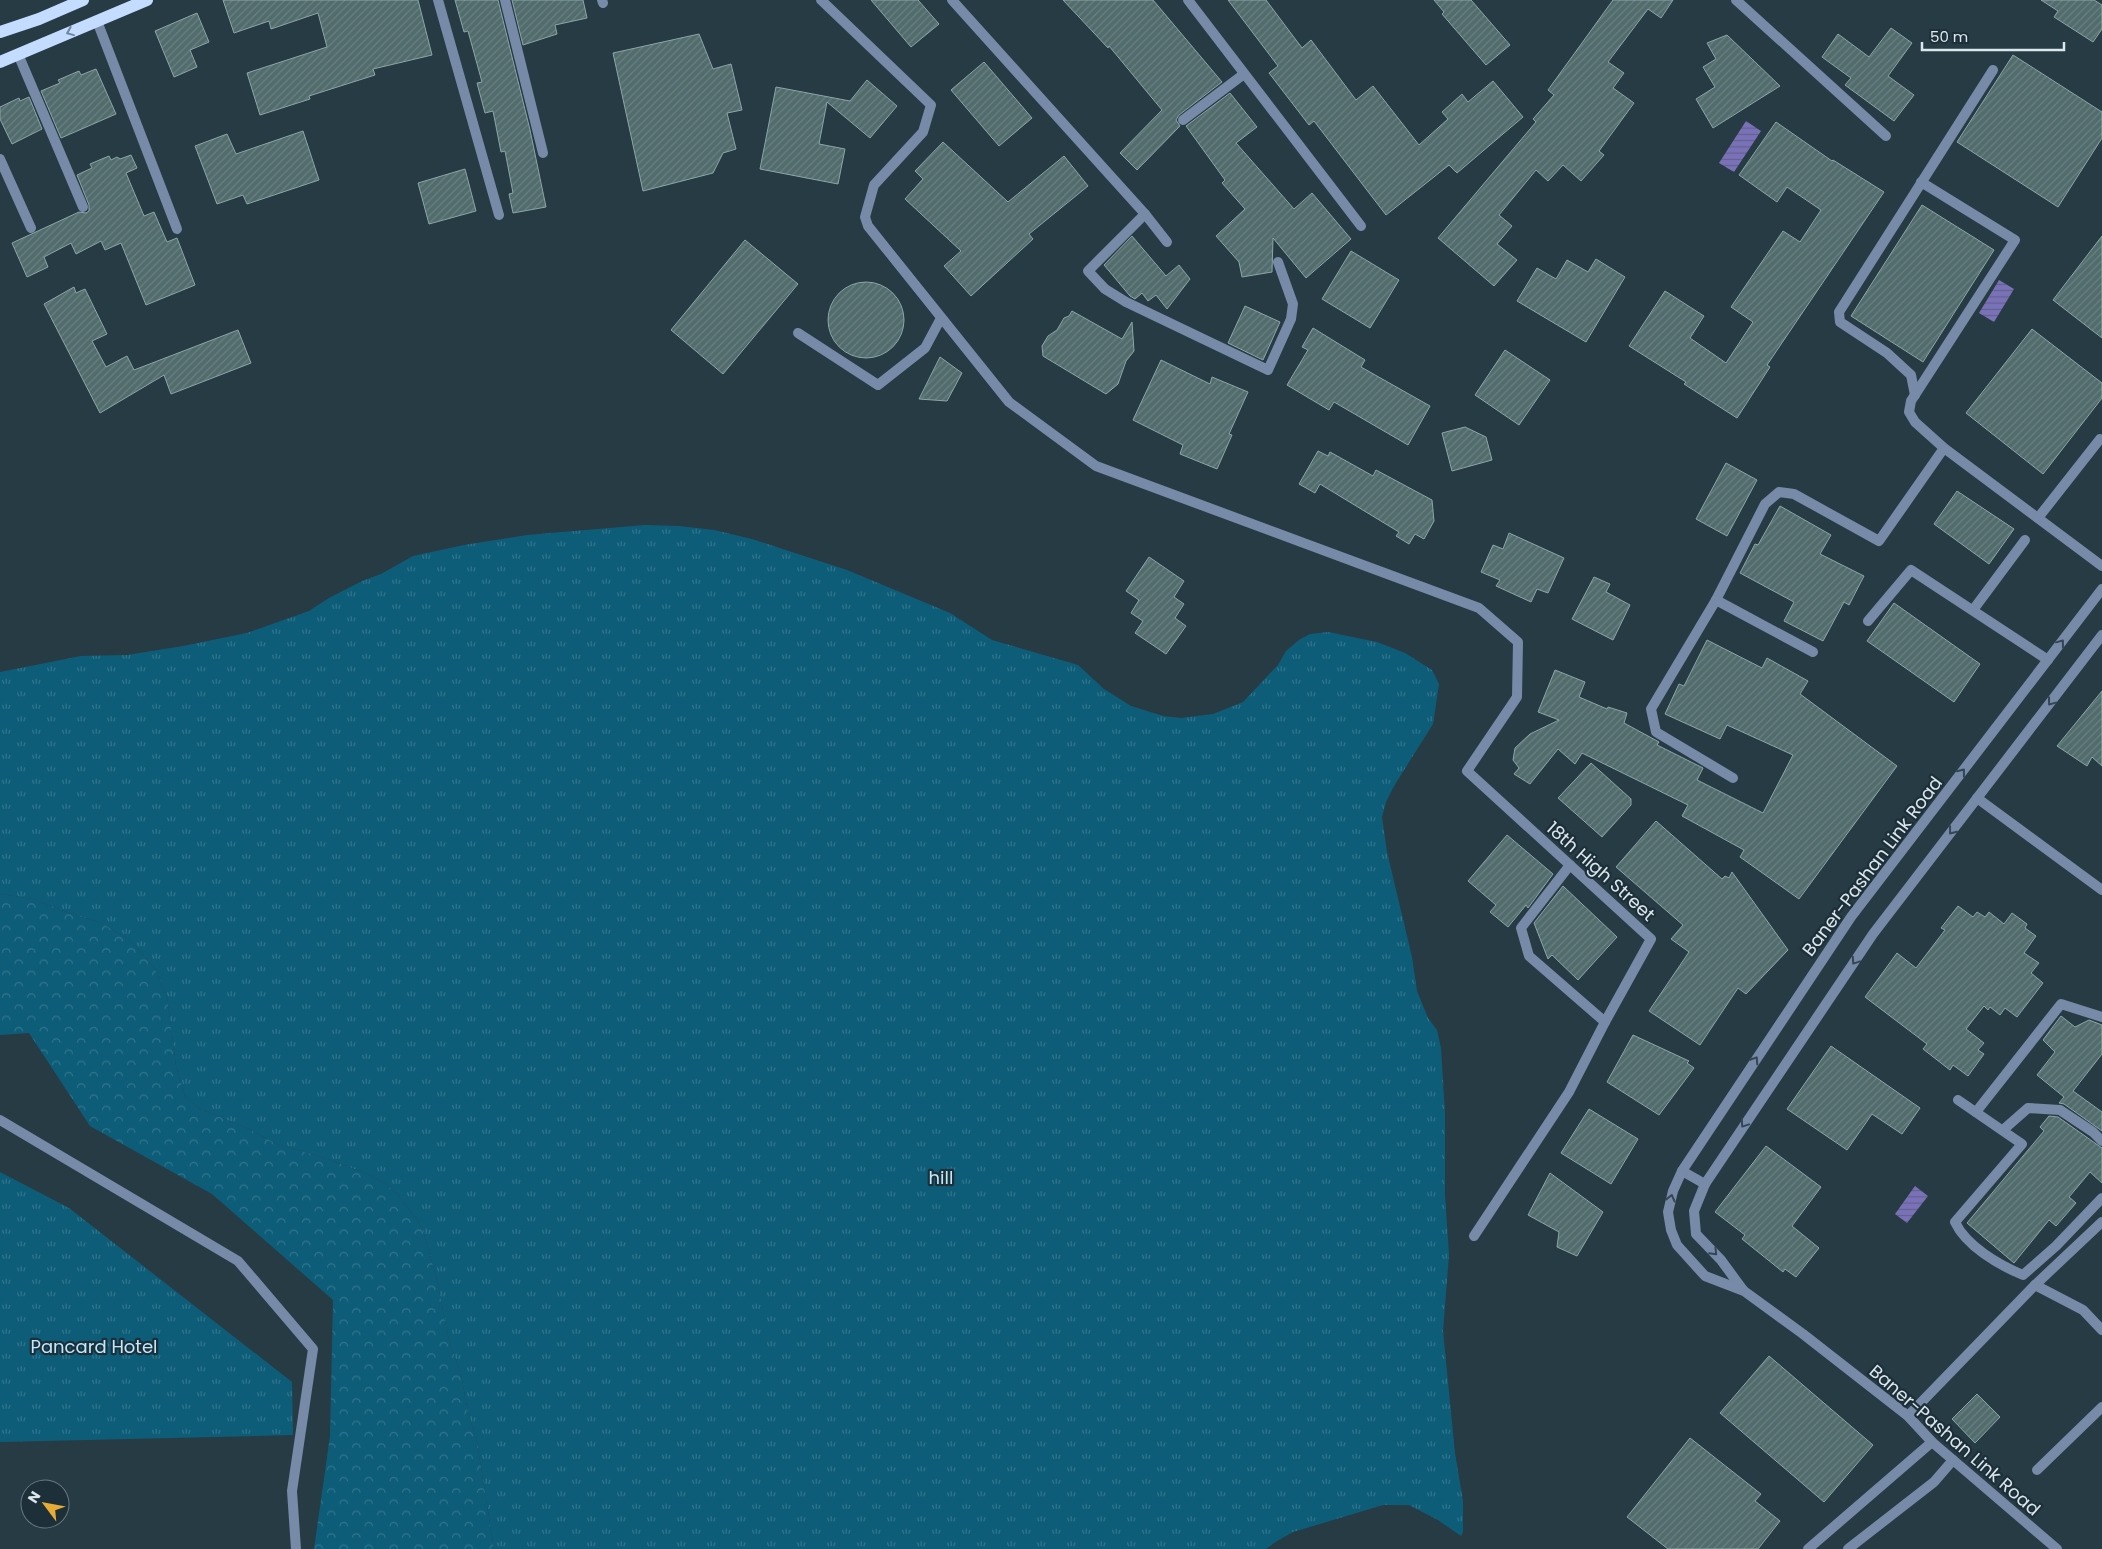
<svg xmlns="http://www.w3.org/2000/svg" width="2102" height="1549" viewBox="0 0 2102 1549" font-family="Poppins,sans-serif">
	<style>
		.grass { fill: url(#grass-tufts) }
		.forest { fill: url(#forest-crowns) }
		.water { fill: url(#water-rules) }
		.building { fill: url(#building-hatch); stroke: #8ca6a7 }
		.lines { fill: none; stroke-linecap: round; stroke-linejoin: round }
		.minor { stroke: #778aa7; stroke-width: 10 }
		.tertiary { stroke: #778aa7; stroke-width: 10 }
		.primary { stroke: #c4dcff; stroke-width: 12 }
		.oneway { stroke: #70869c }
		.oneway2 { stroke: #344654 }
		.labels { text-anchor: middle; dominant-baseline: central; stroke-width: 4.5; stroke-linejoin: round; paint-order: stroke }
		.street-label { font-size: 18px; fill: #dbe7ed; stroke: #1d3039 }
		.park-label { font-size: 18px; fill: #bce9fe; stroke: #1d3039 }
	</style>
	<defs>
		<pattern id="grass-tufts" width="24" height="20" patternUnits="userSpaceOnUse" patternTransform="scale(1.25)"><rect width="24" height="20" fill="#0d5d79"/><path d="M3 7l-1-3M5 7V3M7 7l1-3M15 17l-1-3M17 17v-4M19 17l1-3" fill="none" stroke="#30748c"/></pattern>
		<pattern id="forest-crowns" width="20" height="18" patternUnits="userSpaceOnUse" patternTransform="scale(1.25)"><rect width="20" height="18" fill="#0d5d79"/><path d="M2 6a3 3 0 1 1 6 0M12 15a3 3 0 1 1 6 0" fill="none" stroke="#30748c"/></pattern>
		<pattern id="water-rules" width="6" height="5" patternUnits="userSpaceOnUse" patternTransform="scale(1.25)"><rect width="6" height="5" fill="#7a72b9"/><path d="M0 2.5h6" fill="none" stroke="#64608b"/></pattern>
		<pattern id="building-hatch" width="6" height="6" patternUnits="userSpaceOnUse" patternTransform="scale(1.25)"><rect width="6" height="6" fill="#526b6c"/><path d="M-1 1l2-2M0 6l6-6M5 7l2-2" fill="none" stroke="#6a8081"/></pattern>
	</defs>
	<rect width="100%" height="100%" fill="#273b44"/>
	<g class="grass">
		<polygon points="645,525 679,526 714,530 752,539 847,570 950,613 992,640 1078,665 1104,689 1131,706 1163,716 1181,718 1213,714 1243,702 1278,665 1286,651 1299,640 1310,634 1328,632 1377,642 1405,653 1432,670 1439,684 1433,724 1394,786 1386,802 1382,817 1387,852 1412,957 1417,991 1428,1018 1437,1030 1441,1048 1445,1114 1445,1195 1449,1255 1443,1331 1455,1453 1463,1501 1463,1532 1461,1536 1438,1520 1409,1505 1383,1505 1293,1532 1277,1541 1266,1549 494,1549 477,1442 468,1412 461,1375 449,1340 436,1276 424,1234 418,1221 398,1195 386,1184 368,1174 316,1155 277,1144 249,1129 198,1108 185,1096 176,1066 167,996 154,967 130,940 100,922 80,917 33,899 0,894 0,672 81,656 127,655 183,646 247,633 309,611 329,598 362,581 381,574 413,556 464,545 527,535"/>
		<polygon points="0,1172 69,1208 292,1382 293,1435 0,1442"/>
	</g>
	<polygon class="forest" points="0,894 33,899 80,917 100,922 130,940 154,967 167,996 176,1066 185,1096 198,1108 249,1129 277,1144 316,1155 368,1174 386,1184 398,1195 418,1221 424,1234 436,1276 449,1340 461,1375 468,1412 477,1442 494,1549 314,1549 330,1436 333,1300 212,1194 90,1126 29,1033 0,1035"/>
	<g class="water">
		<polygon points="1746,121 1761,131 1734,172 1719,163"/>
		<polygon points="1999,280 2014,289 1994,322 1979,313"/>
		<polygon points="1915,1186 1928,1196 1907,1223 1895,1214"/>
	</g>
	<g class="building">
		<polygon points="223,0 418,0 432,55 373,69 375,75 309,96 310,99 260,115 247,73 327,47 318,13 271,29 269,21 234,33"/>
		<polygon points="455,0 498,0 530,130 546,207 513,213 509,194 513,193 505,151 501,152 493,111 485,113 477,83 482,82 468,31 464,32"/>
		<polygon points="512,0 583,0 587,18 555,25 557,34 523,45"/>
		<polygon points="871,0 918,0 939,24 911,47"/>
		<polygon points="1063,0 1153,0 1222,82 1179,115 1176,120 1180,126 1137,170 1120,153 1162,110 1109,46 1108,48"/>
		<polygon points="1228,0 1266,0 1302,48 1311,40 1356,100 1373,86 1419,145 1448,119 1442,112 1462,94 1468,102 1493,81 1523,117 1457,173 1449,165 1386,215 1314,121 1309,125 1269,73 1278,66"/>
		<polygon points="1434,0 1471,0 1510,45 1486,65 1442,14 1444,12"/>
		<polygon points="1613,0 1673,0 1661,18 1648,9 1608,62 1624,73 1613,88 1634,103 1599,151 1604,155 1581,181 1563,165 1548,181 1536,170 1499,215 1512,226 1497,244 1517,260 1494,286 1438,238 1536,122 1533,119 1554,95 1548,90"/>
		<polygon points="2041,0 2094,0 2102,5 2102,29 2093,42 2054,17 2058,11"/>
		<polygon points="197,13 209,42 190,50 197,67 174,77 155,31"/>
		<polygon points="1891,28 1912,43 1888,76 1914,95 1894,121 1845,85 1851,78 1822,57 1838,34 1869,57"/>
		<polygon points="699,34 713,69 731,64 742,110 727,113 736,149 723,153 713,173 643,191 613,53"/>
		<polygon points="1727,35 1780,86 1713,128 1696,99 1715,87 1703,67 1716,59 1707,43"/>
		<polygon points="2013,55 2102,112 2102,138 2058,207 1957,142"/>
		<polygon points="984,62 1032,118 999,146 951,90"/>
		<polygon points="96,69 116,114 61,138 41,91 60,83 58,80 79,71 81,75"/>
		<polygon points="867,80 897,106 870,138 827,102 819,144 845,149 838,184 760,169 776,87 850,101"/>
		<polygon points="1230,93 1257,127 1236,143 1294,209 1312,193 1351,239 1306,278 1273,238 1272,272 1242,277 1239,262 1216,236 1245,209 1222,183 1225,180 1186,126"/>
		<polygon points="29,97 42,129 12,144 0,119 0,107 19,98 20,101"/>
		<polygon points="1776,122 1832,161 1833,160 1884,192 1767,365 1770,367 1737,418 1684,384 1686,382 1629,346 1665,291 1704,316 1690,338 1726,363 1753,322 1731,307 1783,231 1800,242 1821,210 1787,187 1777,202 1739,175"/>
		<polygon points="303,131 319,180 247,204 243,195 217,204 195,146 227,134 236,154"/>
		<polygon points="943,142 1008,202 1064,156 1088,186 1029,234 1033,239 971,296 944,266 961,251 905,199 923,179 915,171"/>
		<polygon points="131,155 137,168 126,173 144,216 154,212 167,242 177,238 195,285 146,305 121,243 105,250 101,241 76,254 71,243 44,257 48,267 27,277 12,243 79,212 86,213 89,211 89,205 77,175 92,168 90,164 109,156 111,160 117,157 120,159"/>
		<polygon points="465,169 476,211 429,224 418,183"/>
		<polygon points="1922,205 1994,250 1923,362 1851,316"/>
		<polygon points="1132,236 1166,276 1179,265 1190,279 1167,309 1156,295 1148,301 1142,293 1135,299 1130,296 1104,265"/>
		<polygon points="2102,236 2102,338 2053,300"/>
		<polygon points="745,240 798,284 723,374 671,330"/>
		<polygon points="1351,251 1399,280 1370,328 1322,299"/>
		<polygon points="1596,259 1625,277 1586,342 1517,301 1537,268 1556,279 1567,260 1588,272"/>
		<circle cx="866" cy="320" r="38"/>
		<polygon points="74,287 76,293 85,289 107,334 92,341 106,367 127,356 134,370 238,330 251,363 171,394 164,375 100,413 44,304"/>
		<polygon points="1245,306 1280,322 1263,360 1228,343"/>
		<polygon points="1072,311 1122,339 1132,322 1134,351 1126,361 1118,384 1106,394 1043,356 1042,346 1048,336 1057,330 1064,318 1069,316"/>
		<polygon points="1313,328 1365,360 1361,367 1430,406 1408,445 1334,402 1329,410 1287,385 1308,350 1302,347"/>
		<polygon points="2032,329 2102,383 2102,398 2043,474 1966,413"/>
		<polygon points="1505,350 1550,380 1519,425 1475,395"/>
		<polygon points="940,357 962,373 947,401 919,399"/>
		<polygon points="1161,360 1210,384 1212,377 1248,392 1229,434 1232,435 1217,469 1180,454 1183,445 1133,420"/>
		<polygon points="1465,427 1486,437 1492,460 1452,471 1442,433"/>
		<polygon points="1318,451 1328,456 1330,452 1373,476 1376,470 1432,500 1434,521 1424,539 1415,534 1409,544 1396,536 1399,532 1320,484 1315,493 1299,484"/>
		<polygon points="1726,463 1757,480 1727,536 1696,519"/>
		<polygon points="1957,491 2014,529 1989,564 1934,524"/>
		<polygon points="1780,506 1831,535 1820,554 1864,576 1849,605 1844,602 1823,641 1784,621 1794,602 1740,573 1755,544 1758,545"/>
		<polygon points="1509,533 1564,558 1548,593 1537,589 1531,602 1496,586 1500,580 1481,572 1493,545 1503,549"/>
		<polygon points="1149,557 1184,581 1174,597 1184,604 1175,618 1186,626 1166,654 1135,633 1143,621 1131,613 1139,600 1126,591"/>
		<polygon points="1594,577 1610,584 1606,592 1630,605 1613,640 1572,619"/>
		<polygon points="1894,603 1980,664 1954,702 1867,641"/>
		<polygon points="1707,640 1762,668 1767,658 1808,681 1800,694 1897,766 1799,899 1740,857 1744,850 1682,816 1688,805 1582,753 1575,764 1558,749 1530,784 1514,774 1519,768 1513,760 1515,748 1530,734 1559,720 1538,712 1555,670 1585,682 1579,697 1607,709 1608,707 1627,713 1624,723 1659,742 1657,745 1703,768 1697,780 1763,813 1793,755 1727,725 1720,739 1665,714 1679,684 1684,686"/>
		<polygon points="2102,691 2102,766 2092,757 2087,766 2057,746"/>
		<polygon points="1591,763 1631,799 1631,805 1602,837 1558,798"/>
		<polygon points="1656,821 1722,879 1725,876 1729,878 1732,872 1788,950 1746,994 1738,988 1700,1045 1649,1011 1689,952 1671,939 1683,925 1616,867"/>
		<polygon points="1507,835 1553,874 1528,908 1526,905 1508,927 1490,912 1496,905 1468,881"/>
		<polygon points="1563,886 1617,937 1578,980 1552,955 1548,959 1534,923"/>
		<polygon points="1958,906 1973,917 1977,912 1985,917 1989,912 2004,924 2012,913 2027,924 2025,928 2036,936 2024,953 2039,963 2031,973 2043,983 2017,1017 2005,1008 2000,1015 1990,1007 1988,1010 1984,1006 1966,1029 1984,1043 1978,1050 1984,1054 1968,1076 1953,1065 1950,1070 1923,1049 1927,1044 1865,997 1897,953 1916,968 1945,930 1941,928"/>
		<polygon points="2061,1016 2075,1027 2089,1020 2102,1025 2102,1054 2073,1091 2102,1112 2102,1131 2064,1104 2059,1103 2064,1097 2037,1075 2055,1052 2043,1040"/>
		<polygon points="1633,1035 1689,1061 1687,1063 1694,1068 1659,1115 1607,1082"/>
		<polygon points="1831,1046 1920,1108 1902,1134 1872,1114 1847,1150 1787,1109"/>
		<polygon points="1589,1109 1638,1139 1611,1184 1561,1153"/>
		<polygon points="2049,1116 2058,1117 2102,1148 2102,1183 2090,1172 2069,1197 2076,1203 2056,1226 2049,1220 2014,1263 1967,1223 2044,1131 2040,1127"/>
		<polygon points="1766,1146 1821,1187 1792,1226 1819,1248 1796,1277 1785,1269 1783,1272 1742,1239 1745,1235 1715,1212"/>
		<polygon points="1550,1173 1603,1212 1577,1256 1557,1247 1559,1232 1528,1215"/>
		<polygon points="1769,1356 1873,1445 1824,1502 1720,1413"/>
		<polygon points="1977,1394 2000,1417 1975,1443 1952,1419"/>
		<polygon points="1690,1438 1761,1494 1755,1501 1780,1521 1758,1549 1668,1549 1627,1517"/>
	</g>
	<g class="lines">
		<g class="minor">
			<polyline points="438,0 499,215"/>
			<polyline points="505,0 543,153"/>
			<polyline points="602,0 603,3"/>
			<polyline points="821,0 931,105 923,132 874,185 865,217 868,226 1009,402 1096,466 1479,608 1518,642 1517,697 1467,771 1651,939 1605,1022 1569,1092 1474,1236"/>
			<polyline points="952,0 1145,214 1167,242"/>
			<polyline points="1188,0 1361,226"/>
			<polyline points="1736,0 1886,136"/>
			<polyline points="97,21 177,229"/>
			<polyline points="18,54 83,207"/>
			<polyline points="1183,120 1244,74"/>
			<polyline points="0,159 31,228"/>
			<polyline points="1921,182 2015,240 1911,401 1909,412 1915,422 1944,448 2102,566"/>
			<polyline points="1145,214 1088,271 1105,289 1126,302 1268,370 1291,319 1293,304 1278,262"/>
			<polyline points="798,333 878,385 925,348 941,318"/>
			<polyline points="1915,395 1911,375 1887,353 1840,322 1839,312 1993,70"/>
			<polyline points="2038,518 2100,439"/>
			<polyline points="1716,600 1765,504 1779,492 1794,494 1879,541 1944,448"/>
			<polyline points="1973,610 2025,540"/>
			<polyline points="1868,621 1911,570 2048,660"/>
			<polyline points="1733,778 1656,732 1651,709 1716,600 1813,652"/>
			<polyline points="1977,798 2102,890"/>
			<polyline points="1570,865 1521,928 1529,956 1605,1022"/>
			<path d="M1958,1100L2022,1144L1955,1222C1966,1246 1999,1265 2023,1275L2056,1246L2102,1198"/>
			<polyline points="1976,1112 2061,1004 2102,1017"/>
			<polyline points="0,1120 238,1261 313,1349 292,1491 296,1549"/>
			<polyline points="2003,1130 2028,1108 2060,1110 2093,1132 2102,1141"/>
			<polyline points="2035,1285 2083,1310 2102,1330"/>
			<polyline points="1908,1416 2035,1285 2102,1222"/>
			<polyline points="2037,1470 2102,1407"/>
			<polyline points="1808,1549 1932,1442"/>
			<polyline points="1848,1549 1934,1482 1953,1460"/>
		</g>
		<g class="tertiary">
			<polyline points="1682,1171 1705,1184"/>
			<polyline points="1743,1290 1721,1260 1696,1234 1694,1211 1705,1184 1873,934 2102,635"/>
			<polyline points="2057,1549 1932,1442 1908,1416 1803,1334 1744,1291 1705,1276 1677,1245 1671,1230 1668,1212 1673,1191 1682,1171 1851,917 2102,589"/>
		</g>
		<g class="primary">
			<polyline points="0,32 39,19 83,0"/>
			<polyline points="0,62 147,0"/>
		</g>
	</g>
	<defs><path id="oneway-chevron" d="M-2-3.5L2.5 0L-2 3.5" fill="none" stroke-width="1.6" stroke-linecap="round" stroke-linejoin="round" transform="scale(1.25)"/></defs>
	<use class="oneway" href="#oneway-chevron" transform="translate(70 32) rotate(158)"/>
	<g class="oneway2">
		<use href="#oneway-chevron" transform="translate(2061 643) rotate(-53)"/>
		<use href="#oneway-chevron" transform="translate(2051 702) rotate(127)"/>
		<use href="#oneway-chevron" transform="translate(1962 772) rotate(-52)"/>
		<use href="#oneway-chevron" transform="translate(1952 831) rotate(128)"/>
		<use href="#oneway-chevron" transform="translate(1855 961) rotate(124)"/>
		<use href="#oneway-chevron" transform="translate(1755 1060) rotate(-57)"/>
		<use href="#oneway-chevron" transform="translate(1744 1124) rotate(124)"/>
		<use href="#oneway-chevron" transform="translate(1671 1198) rotate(-76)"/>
		<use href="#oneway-chevron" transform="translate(1714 1252) rotate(46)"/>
	</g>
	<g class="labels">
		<g class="street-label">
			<text transform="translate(1872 866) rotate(-53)">Baner-Pashan Link Road</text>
			<text transform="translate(1601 871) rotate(42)">18th High Street</text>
			<text transform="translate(1955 1440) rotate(41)">Baner-Pashan Link Road</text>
		</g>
		<g class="park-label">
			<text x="941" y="1177">hill</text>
			<text x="94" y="1346">Pancard Hotel</text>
		</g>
	</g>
	<g transform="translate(45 1504) rotate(302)"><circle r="24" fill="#1d3039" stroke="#697981"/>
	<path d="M0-4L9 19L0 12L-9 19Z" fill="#e7ac36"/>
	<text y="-8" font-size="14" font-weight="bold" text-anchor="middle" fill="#dbe7ed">N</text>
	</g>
	<path d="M1922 42v8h142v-8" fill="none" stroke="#dbe7ed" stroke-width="2.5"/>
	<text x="1930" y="42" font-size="15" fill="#dbe7ed" stroke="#1d3039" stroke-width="4" paint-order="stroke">50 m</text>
</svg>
